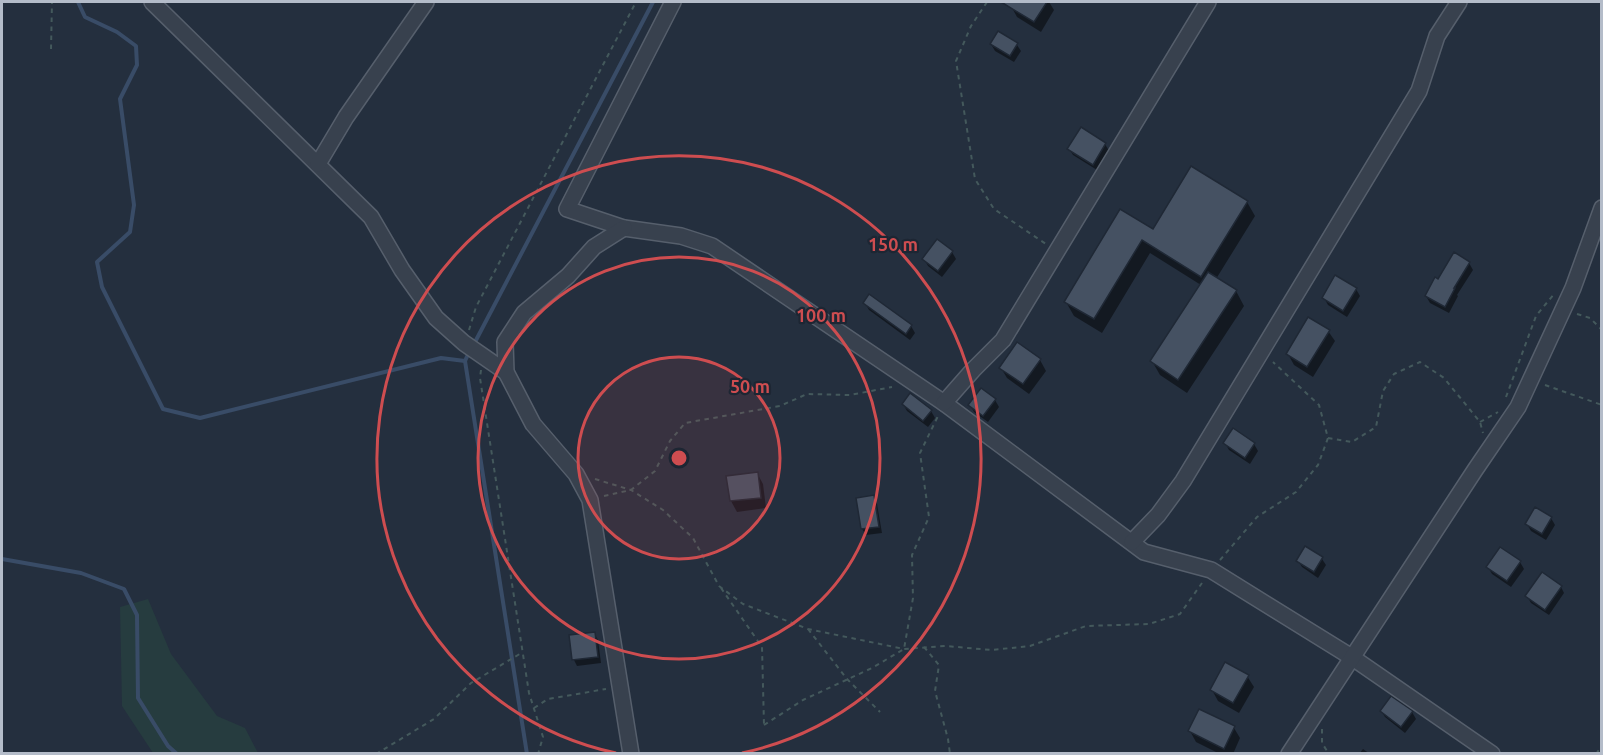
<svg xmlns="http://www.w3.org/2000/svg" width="1603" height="755" viewBox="0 0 1603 755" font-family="Ubuntu,sans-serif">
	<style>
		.green { fill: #263c3f }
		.shadow { fill: #0007 }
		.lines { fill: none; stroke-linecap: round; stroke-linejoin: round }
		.stream { stroke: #394c67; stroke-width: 4 }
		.building { fill: #455162; stroke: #1f2835; stroke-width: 1.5 }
		.street-casing { stroke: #565f6c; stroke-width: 18 }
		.path { stroke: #44595c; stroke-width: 2; stroke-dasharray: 4.5 4.5; stroke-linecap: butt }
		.street { stroke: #38414e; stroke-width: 15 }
		.ring { fill: none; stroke: #ce4d50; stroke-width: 3 }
		.centre { fill: #ce4d50; stroke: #1d2633; stroke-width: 3 }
		.ring-label { font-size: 18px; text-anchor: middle; font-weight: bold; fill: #ce4d50; stroke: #1d2633; stroke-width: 4.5; stroke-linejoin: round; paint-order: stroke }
	</style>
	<rect width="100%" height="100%" fill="#242f3e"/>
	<polygon class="green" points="148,599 171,654 217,716 245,728 258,753 153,753 122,706 120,607"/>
	<g class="shadow">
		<polygon points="1014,2 1049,2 1054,10 1041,32 1017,17 1011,6"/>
		<polygon points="991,44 1017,45 1021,51 1014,62 995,51"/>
		<polygon points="1105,144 1109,151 1097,170 1073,155 1069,149"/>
		<polygon points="1247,202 1255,216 1216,279 1236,291 1244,306 1187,393 1160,375 1152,361 1201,285 1150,253 1102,333 1074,316 1066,302 1153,231"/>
		<polygon points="952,252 956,259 942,277 928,266 924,259"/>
		<polygon points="1469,263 1473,270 1457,295 1458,296 1449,313 1430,303 1426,296 1438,281"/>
		<polygon points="1356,289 1360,296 1347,317 1328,305 1324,298"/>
		<polygon points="865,303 911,326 915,333 910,340 869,310"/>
		<polygon points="1328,331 1335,341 1313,377 1294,365 1288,354"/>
		<polygon points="1040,360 1046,371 1029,394 1007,378 1001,368"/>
		<polygon points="995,400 999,407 988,422 974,412 970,405"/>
		<polygon points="903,404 931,411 935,418 928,427 907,411"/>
		<polygon points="1233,430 1254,444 1258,451 1250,464 1229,450 1225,443"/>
		<polygon points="757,473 763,484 766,508 737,512 731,501 728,477"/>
		<polygon points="874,497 877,504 882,533 866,535 862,529"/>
		<polygon points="1551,518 1555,525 1546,540 1531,531 1527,524"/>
		<polygon points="1306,548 1322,559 1326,565 1318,578 1302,567 1298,561"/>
		<polygon points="1520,562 1524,569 1511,587 1492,574 1488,567"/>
		<polygon points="1561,587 1564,593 1549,615 1531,603 1527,596"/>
		<polygon points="594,633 598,640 601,663 577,666 574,660"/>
		<polygon points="1247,676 1254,687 1239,713 1218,701 1212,690"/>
		<polygon points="1381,711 1412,712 1416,719 1405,733 1385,717"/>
		<polygon points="1234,728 1240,738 1233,754 1220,754 1196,742 1190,731"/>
		<polygon points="1363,749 1370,754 1359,754"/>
	</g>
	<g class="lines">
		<g class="stream">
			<polyline points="78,2 85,17 117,32 136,46 137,65 120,99 134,205 130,232 97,262 102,287 163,409 200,418 441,358 465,361"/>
			<polyline points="474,344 653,2"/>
			<polyline points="470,350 465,361 527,754"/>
			<polyline points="2,559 81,573 124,589 137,615 138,698 168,746 177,754"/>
		</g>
	</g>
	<g class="building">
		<polygon points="1001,2 1047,2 1034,22"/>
		<polygon points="998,31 1018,43 1010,56 990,44"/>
		<polygon points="1081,127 1106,143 1093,165 1067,149"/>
		<polygon points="1191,166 1248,201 1201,277 1142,240 1094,319 1064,302 1120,209 1153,229"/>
		<polygon points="937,239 953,251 938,271 922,259"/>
		<polygon points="1454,252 1470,262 1454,288 1455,288 1445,307 1425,296 1435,277 1438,279"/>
		<polygon points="1208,272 1237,290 1178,380 1150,361"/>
		<polygon points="1335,275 1357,288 1343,311 1322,298"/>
		<polygon points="869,294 912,325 906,334 863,303"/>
		<polygon points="1308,317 1330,330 1307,367 1286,354"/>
		<polygon points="1017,342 1041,359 1023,384 999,368"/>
		<polygon points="981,388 996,399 983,416 968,405"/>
		<polygon points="910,393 932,410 923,421 902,404"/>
		<polygon points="1233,428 1255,443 1245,458 1223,443"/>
		<polygon points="758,472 761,498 730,501 726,476"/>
		<polygon points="874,495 879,527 861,529 856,498"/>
		<polygon points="1535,507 1552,517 1542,534 1525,524"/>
		<polygon points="1305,546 1323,557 1314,572 1296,561"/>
		<polygon points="1500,547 1521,561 1507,581 1486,567"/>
		<polygon points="1542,572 1562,586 1545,610 1525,596"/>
		<polygon points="595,632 598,657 572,660 569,635"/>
		<polygon points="1225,662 1249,675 1233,703 1210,690"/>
		<polygon points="1391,696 1413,711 1401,727 1380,711"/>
		<polygon points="1199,709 1235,726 1224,749 1188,731"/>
	</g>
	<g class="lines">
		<defs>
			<g id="street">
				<polyline points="152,2 371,217 402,270 436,318 464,343 506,372"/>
				<polyline points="673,2 567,209 624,228 681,236 712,246 944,403 1144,552 1211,570 1353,658 1492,754"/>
				<polyline points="318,164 346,117 426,2"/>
				<polyline points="624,228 594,247 568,276 524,313 505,342 506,372 533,424 576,474 590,500 631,754"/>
				<polyline points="944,403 973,370 1003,340 1208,2"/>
				<polyline points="1132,542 1158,515 1183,481 1419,91 1437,36 1459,2"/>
				<polyline points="1289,754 1475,470 1518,407 1573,288 1602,208"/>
			</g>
		</defs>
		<use href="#street" class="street-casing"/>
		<g class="path">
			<polyline points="987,2 971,26 956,61 975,179 994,209 1046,244"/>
			<polyline points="51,49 52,2"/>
			<polyline points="1577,314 1590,318 1602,330"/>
			<polyline points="469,330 476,307 636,2"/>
			<polyline points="481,370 480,378 529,693 543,737 538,754"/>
			<polyline points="1545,385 1602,405"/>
			<polyline points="1506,397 1536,316 1554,294"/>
			<polyline points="1480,422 1498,412"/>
			<polyline points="1328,438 1352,442 1376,427 1383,391 1394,374 1420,362 1444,378 1480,422 1483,433"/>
			<polyline points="595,479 631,490 663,510 693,538 719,586 743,604 808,629 904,649 945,646 992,650 1030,646 1086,626 1149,624 1180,614 1202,583"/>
			<polyline points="604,496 631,490 655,471 670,441 685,423 780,406 807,394 850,395 892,387"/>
			<polyline points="1220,560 1257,517 1296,492 1318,465 1328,438 1319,405 1273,362"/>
			<polyline points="721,588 762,647 764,725"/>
			<polyline points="808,629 847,679 880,712"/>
			<polyline points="924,647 939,665 935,691 948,739 950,754"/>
			<polyline points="534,708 548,699 606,689"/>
			<polyline points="764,725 803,700 872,668 904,649 913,598 912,555 929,517 920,453 938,416"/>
			<polyline points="1322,729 1322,743 1329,754"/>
			<polyline points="376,754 434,719 471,683 523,652"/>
			<polyline points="1596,754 1602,746"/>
		</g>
		<use href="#street" class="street"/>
	</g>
	<circle cx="679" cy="458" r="101" fill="#ce4d50" fill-opacity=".12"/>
	<g class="ring">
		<circle cx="679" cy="458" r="101"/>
		<circle cx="679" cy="458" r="201"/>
		<path d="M616 753A302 302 0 1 1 742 753"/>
	</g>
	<circle cx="679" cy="458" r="9" class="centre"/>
	<g class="ring-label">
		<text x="893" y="251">150 m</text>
		<text x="821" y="322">100 m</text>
		<text x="750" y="393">50 m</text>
	</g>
	<rect width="1603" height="755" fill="none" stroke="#b4bcc9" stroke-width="6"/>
</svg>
